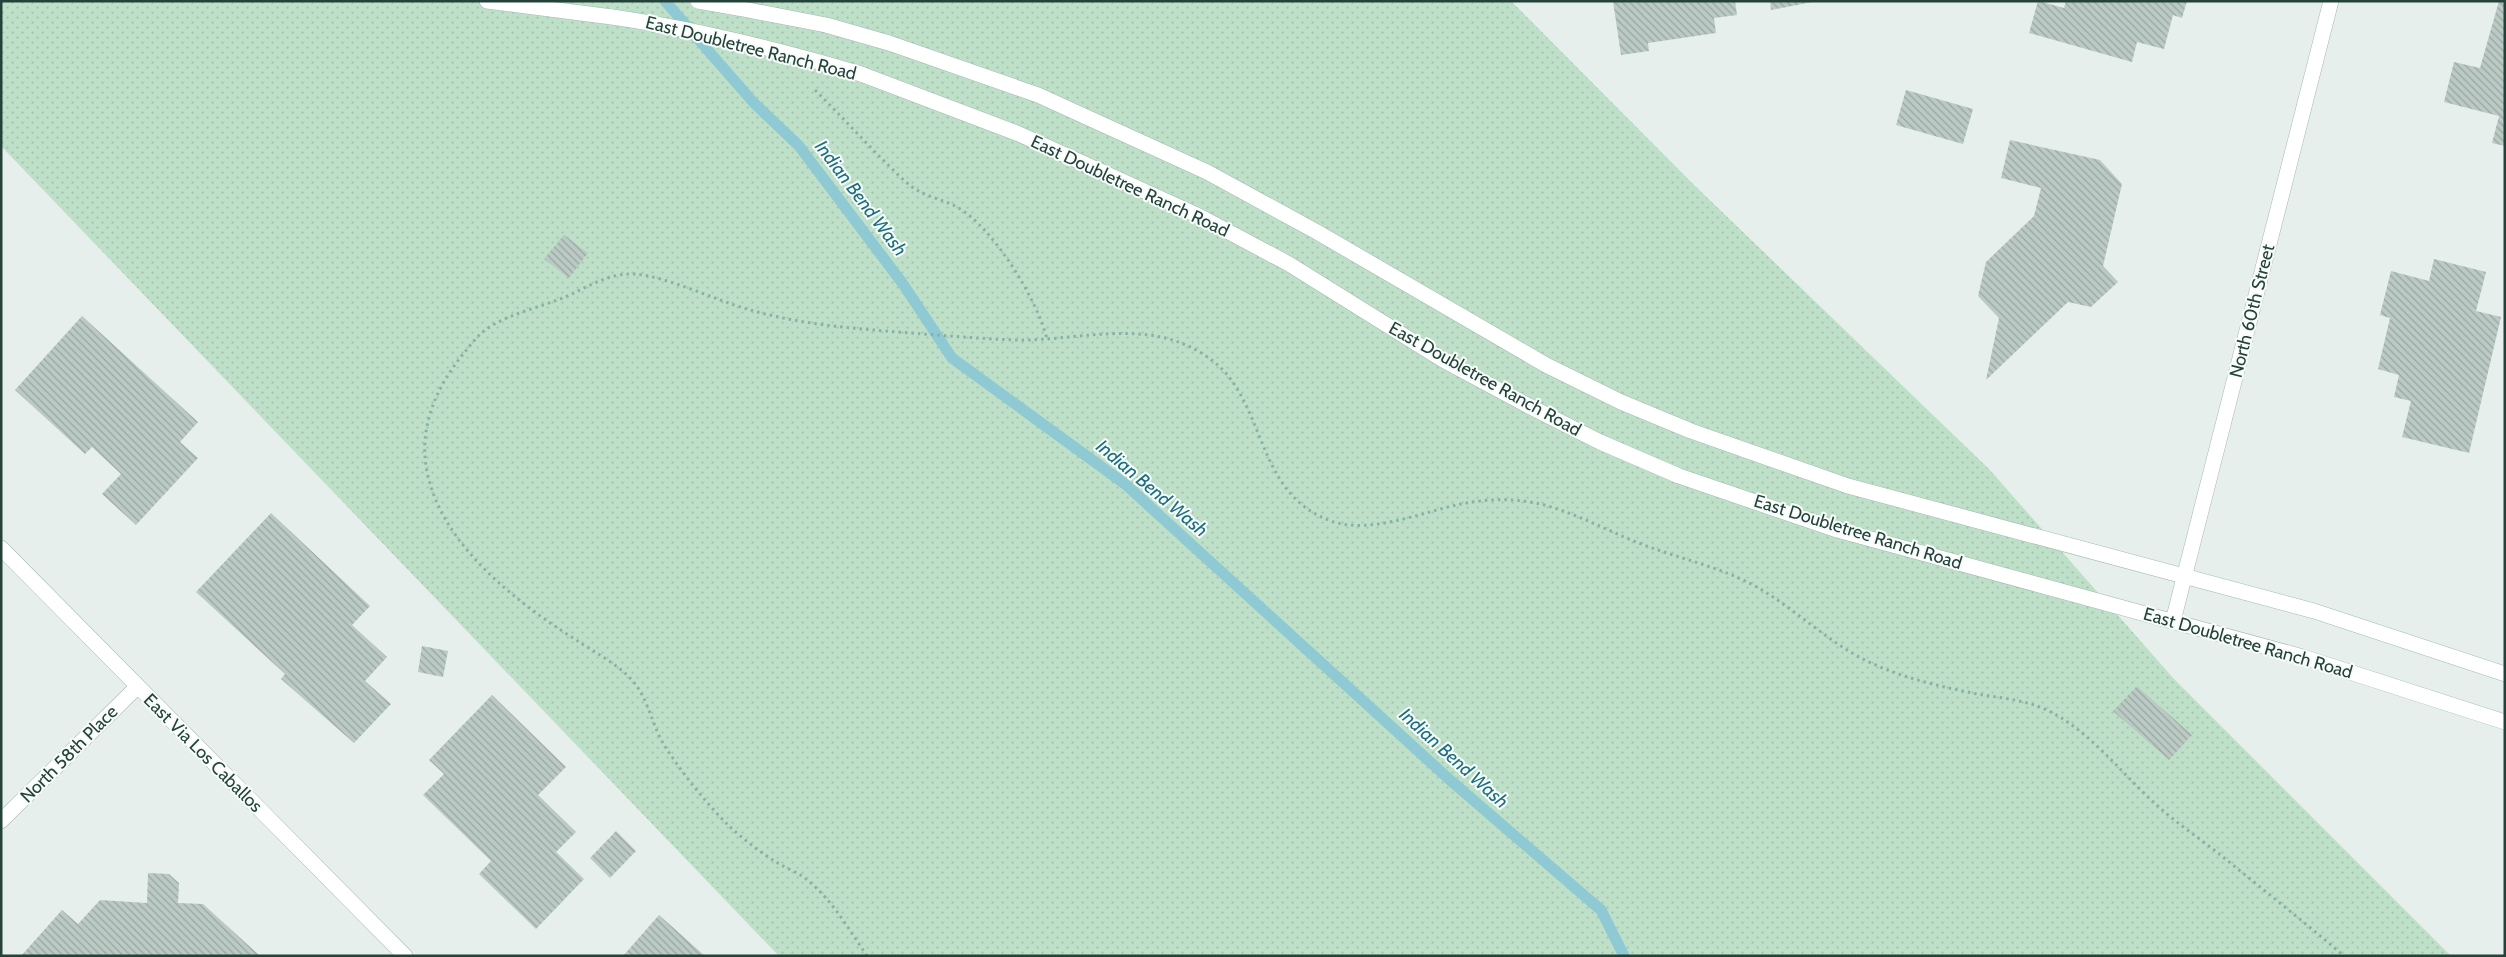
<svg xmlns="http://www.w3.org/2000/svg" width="2506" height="957" viewBox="0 0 2506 957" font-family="Cabin,sans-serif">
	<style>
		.grass { fill: url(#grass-dots) }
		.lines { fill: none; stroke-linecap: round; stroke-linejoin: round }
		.stream { stroke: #8ec9d4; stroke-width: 11 }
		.building { fill: url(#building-back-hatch) }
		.street-casing { stroke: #a8b8b2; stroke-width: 16 }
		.secondary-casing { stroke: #a4bbb3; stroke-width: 16 }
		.path { stroke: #86b3a5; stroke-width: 3; stroke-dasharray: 2.5 4; stroke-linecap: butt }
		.street { stroke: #fff; stroke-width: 15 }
		.secondary { stroke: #fff; stroke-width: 15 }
		.secondary-bridge-casing { stroke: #a4bbb3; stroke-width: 16; stroke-linecap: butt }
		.secondary-bridge { stroke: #fff; stroke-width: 15 }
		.labels { text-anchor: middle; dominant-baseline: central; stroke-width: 4; stroke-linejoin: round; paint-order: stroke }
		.street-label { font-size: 18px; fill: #24423a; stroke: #f7fbf9 }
		.water-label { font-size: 19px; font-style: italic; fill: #1c6f80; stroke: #f7fbf9 }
	</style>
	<defs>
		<pattern id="grass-dots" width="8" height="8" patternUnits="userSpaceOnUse" patternTransform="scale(1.25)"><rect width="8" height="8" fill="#bfe0c8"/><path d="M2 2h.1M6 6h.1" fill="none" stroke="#a4c1ad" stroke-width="1.8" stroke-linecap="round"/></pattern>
		<pattern id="building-back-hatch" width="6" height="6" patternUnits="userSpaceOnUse" patternTransform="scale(1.25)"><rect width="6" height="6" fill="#bbcac4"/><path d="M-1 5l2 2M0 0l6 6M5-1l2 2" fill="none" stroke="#98a6a0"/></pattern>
	</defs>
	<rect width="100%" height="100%" fill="#e6efeb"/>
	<polygon class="grass" points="1,1 1511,1 1691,182 1989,469 2174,679 2451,956 779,956 1,146"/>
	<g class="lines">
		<polyline class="stream" points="665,1 753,102 799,146 903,284 952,358 1125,484 1450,780 1601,910 1624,956"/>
	</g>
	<g class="building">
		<polygon points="1613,1 1735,1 1737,15 1714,18 1716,33 1648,43 1649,51 1621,55"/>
		<polygon points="1770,1 1812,1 1812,2 1771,10"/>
		<polygon points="2038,1 2064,8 2066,1 2187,1 2182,18 2173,15 2164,49 2137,42 2132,62 2029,33"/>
		<polygon points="2499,1 2505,1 2505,146 2492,143 2499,116 2444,102 2454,62 2480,68"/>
		<polygon points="1906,90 1973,109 1963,144 1896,125"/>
		<polygon points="2010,140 2100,160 2122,184 2103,266 2118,282 2091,307 2068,302 1986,380 1999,318 1978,296 1986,262 2034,216 2041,188 2001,178"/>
		<polygon points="564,235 588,253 569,278 544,259"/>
		<polygon points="2434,259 2486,272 2476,311 2501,317 2469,453 2402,437 2411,401 2394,397 2399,375 2378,369 2390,318 2380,315 2391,271 2429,281"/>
		<polygon points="82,316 198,422 180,442 198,458 136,525 102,494 121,474 92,447 85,454 15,390"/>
		<polygon points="271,513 370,606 352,625 387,657 365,681 391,704 354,743 281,679 285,674 196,592"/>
		<polygon points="422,646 448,651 443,677 418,672"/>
		<polygon points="2137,686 2192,735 2169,760 2113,711"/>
		<polygon points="492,695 566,767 538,795 576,832 556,852 584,879 536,929 479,874 491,861 423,795 444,774 429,760"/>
		<polygon points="616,831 636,851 610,878 590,858"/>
		<polygon points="148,873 169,874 179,883 178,903 203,904 260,956 21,956 62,910 78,924 100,900 147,903"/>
		<polygon points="659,915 705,956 623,956"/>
	</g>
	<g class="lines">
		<defs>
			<g id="street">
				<polyline points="1,548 405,956"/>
				<polyline points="2173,621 2331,1"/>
				<polyline points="1,821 137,687"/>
			</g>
			<g id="secondary">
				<polyline points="487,1 612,17"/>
				<polyline points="738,8 826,25 889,43 1038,95 1207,172 1317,232 1546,365 1621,402 1691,431 1848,486 2314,611 2505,674"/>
				<polyline points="861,74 1019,134 1199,216 1289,264 1443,360 1525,404 1600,442 1679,476 1834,529 2303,657 2505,722"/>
			</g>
		</defs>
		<use href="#street" class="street-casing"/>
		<use href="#secondary" class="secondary-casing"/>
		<g class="path">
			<path d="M815,90C836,111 856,132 876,153C888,164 899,177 912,187C926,197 942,199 957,207C993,227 1037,299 1047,339"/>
			<path d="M867,956C848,928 830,896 802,876C794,871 784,867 776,862C760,852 743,839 729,826C706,803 682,773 664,745C652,725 648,698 632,680C618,665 601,656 584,645C523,607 445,550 428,476C417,431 435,388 464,353C470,346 476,337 484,331C506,314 539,308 565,297C588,287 608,273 634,274C666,276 715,300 747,309C803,326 864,329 922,334C957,336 991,340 1026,340C1079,339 1136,323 1186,345C1204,353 1221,365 1232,381C1266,429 1265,497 1331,521C1370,535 1422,512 1461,504C1490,498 1520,498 1548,506C1582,516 1612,533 1644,545C1681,559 1720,567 1755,586C1798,610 1832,647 1878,666C1910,680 1944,687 1977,694C2001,698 2027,700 2049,711C2093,733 2124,777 2160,808C2178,824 2199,838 2218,853C2260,887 2303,921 2344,956"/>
		</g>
		<use href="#street" class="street"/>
		<use href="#secondary" class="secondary"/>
		<defs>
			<g id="secondary-bridge">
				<polyline points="698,1 738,8"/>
				<path d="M612,17C697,29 779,50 861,74"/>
			</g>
		</defs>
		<use href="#secondary-bridge" class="secondary-bridge-casing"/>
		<use href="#secondary-bridge" class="secondary-bridge"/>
	</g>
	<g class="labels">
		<g class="street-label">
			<text transform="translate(751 48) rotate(14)">East Doubletree Ranch Road</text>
			<text transform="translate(1130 186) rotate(25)">East Doubletree Ranch Road</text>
			<text transform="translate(2252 311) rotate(-76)">North 60th Street</text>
			<text transform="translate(1485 379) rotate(29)">East Doubletree Ranch Road</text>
			<text transform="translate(1858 532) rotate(17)">East Doubletree Ranch Road</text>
			<text transform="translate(2248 643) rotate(16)">East Doubletree Ranch Road</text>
			<text transform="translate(203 753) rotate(45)">East Via Los Caballos</text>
			<text transform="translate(69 754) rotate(-45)">North 58th Place</text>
		</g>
		<g class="water-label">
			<text transform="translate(861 198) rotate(53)">Indian Bend Wash</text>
			<text transform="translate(1152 488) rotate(40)">Indian Bend Wash</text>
			<text transform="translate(1454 758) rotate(42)">Indian Bend Wash</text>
		</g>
	</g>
	<rect width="2506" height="957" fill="none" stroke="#24423a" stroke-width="5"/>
</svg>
